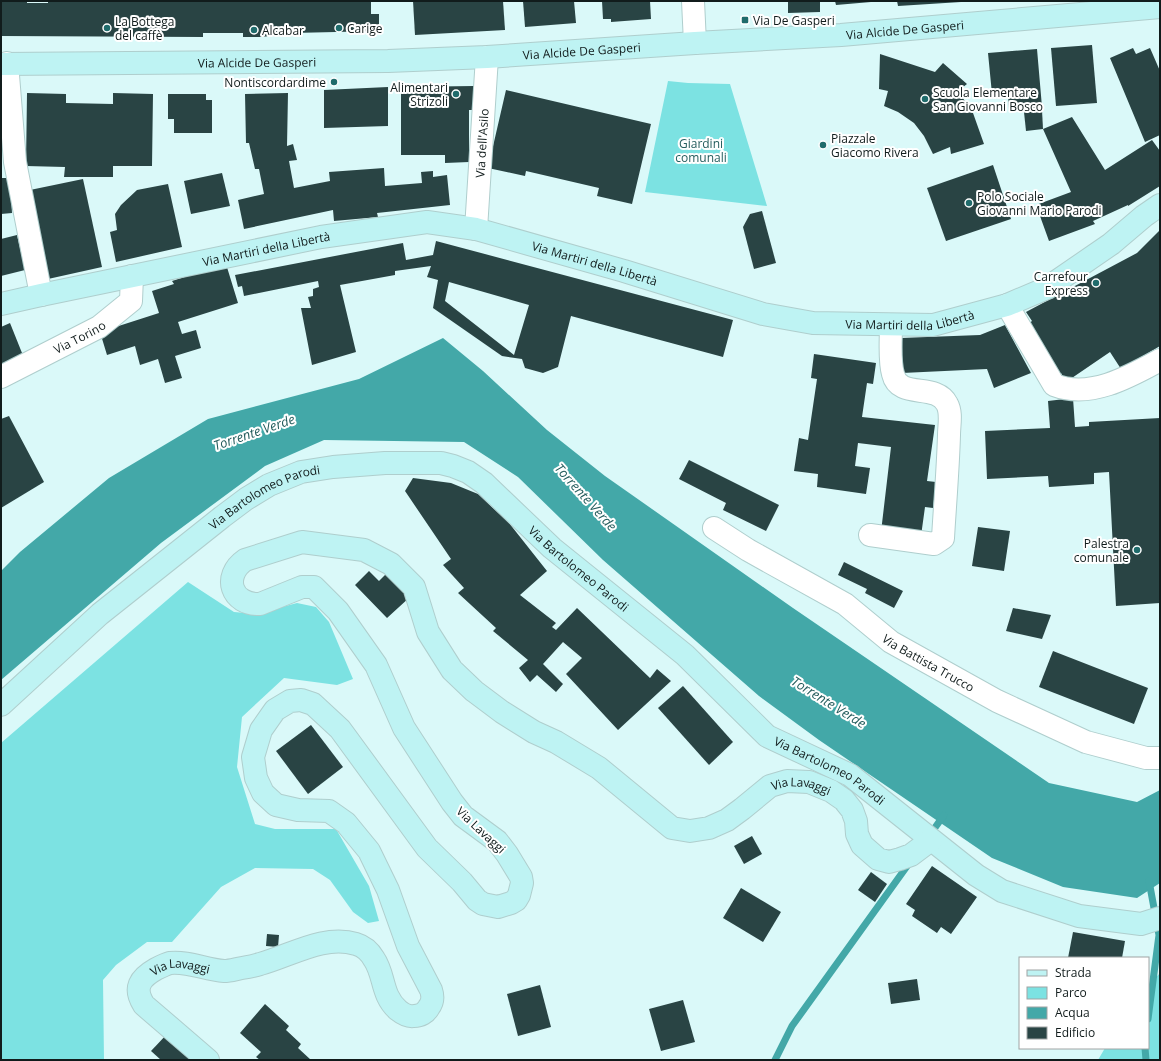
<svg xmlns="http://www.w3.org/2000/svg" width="1161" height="1061" viewBox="0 0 1161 1061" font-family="'Open Sans',sans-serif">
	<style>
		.green { fill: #7ce2e2 }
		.water { fill: #43a8a8 }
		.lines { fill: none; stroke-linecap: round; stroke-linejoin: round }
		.stream { stroke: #43a8a8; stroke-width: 7 }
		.building { fill: #294444; fill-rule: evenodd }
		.street-casing { stroke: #afcecd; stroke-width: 24 }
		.secondary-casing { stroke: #afcecd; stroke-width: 24 }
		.street { stroke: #fff; stroke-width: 22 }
		.secondary { stroke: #bef3f3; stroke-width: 22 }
		.poi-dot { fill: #1f6b6b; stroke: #fff; stroke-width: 1.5 }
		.labels { text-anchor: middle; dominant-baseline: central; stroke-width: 4; stroke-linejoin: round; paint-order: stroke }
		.poi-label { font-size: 12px; fill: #111c1c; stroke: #fff; text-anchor: start }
		.street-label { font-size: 12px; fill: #111c1c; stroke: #fff }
		.park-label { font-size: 12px; fill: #255e5e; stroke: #fff }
		.water-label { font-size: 13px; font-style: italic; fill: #235c5c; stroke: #fff }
	</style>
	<rect width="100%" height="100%" fill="#daf9f9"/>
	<g class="green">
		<polygon points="668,81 688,83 730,84 767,206 645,192"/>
		<polygon points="188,582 234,612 256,614 297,603 316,607 329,622 353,679 337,685 284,678 242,717 237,767 255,824 275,829 336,829 369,886 379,921 368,923 353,912 330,880 313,869 255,868 221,887 172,942 147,942 116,965 103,980 104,1060 1,1060 1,743"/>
		<polygon points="1160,973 1160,1060 1098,1060 1105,1048 1148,1048 1148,986"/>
	</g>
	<polygon class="water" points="443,338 483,371 547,430 605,476 793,608 1049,783 1137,802 1160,790 1160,883 1137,898 1063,887 992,858 819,740 759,696 603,560 518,477 464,442 324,440 265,466 161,543 1,680 1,571 20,552 109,478 208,419 359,379"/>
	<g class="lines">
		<g class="stream">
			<polyline points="929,836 944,815"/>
			<polyline points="1148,1019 1159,935 1149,881"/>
			<polyline points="1145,1048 1146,1060"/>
			<polyline points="775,1060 792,1026 910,862"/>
		</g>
	</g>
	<g class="building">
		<polygon points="1,1 27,1 27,3 48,3 48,1 371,1 371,14 379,14 379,31 292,33 262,37 243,37 243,33 203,33 203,37 1,36"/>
		<polygon points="413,1 503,1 505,30 415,35"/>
		<polygon points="523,1 574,1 576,23 525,27"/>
		<polygon points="602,1 650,1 651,19 611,22 611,19 603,19"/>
		<polygon points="788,1 820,1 820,12 788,13"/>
		<polygon points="835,1 871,1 871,2 836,5"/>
		<polygon points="897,1 961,1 961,2 898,6"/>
		<polygon points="1092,45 1097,103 1056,106 1051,48"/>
		<polygon points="1133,48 1136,54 1150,48 1160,71 1160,135 1145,142 1110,58"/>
		<polygon points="1037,49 1042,107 1009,111 1008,93 992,94 988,53"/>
		<polygon points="880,54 935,72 943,63 967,84 958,91 973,113 984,144 951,154 950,147 933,154 924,136 914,123 898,112 884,106 888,91 879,89"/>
		<polygon points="474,86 475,110 469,110 469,162 445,163 445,155 401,155 401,87"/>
		<polygon points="388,87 388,126 324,128 324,90"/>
		<polygon points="506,90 651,124 632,204 597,196 599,188 526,171 525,176 488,168"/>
		<polygon points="27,93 66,94 66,103 113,104 113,93 153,94 152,166 113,166 113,177 64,177 65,167 26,166"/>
		<polygon points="288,93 287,146 293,144 297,160 289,161 294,188 330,181 329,172 384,168 385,186 422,183 421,172 433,171 433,177 447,175 450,205 377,213 378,217 334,221 333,210 244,229 238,200 264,194 259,169 255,169 249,143 246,143 245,94"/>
		<polygon points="168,94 206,94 206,100 212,100 212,133 174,133 174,119 168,119"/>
		<polygon points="1042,110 1043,129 1026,131 1024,112"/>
		<polygon points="1072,117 1105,170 1152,140 1160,151 1160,186 1128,206 1128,205 1093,221 1095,224 1049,241 1036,205 1071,192 1043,129"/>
		<polygon points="993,165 1011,219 946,241 927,188"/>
		<polygon points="222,173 230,206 191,214 184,181"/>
		<polygon points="1,178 10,178 12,213 1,214"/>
		<polygon points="83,179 102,267 48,279 30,190"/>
		<polygon points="168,184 182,247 116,262 110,232 117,230 115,214 121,205 137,190"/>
		<polygon points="762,211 776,263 754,269 743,227 750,214"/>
		<polygon points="1160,230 1160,346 1121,369 1110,352 1066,382 1061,373 1057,376 1028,324 1032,321 1026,312 1137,253"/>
		<polygon points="17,235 25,270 1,276 1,239"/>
		<path d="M436,241L733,320L723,357L571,316L558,367L543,373L525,368L522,359L502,356L433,308L438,280L427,277L431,266L395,271V275L340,285L356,352L312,365L301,308H311L308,297L313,296V289L319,287L318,281L244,296L242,286L238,287L235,275L403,243L406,260L433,255ZM449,282L529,305L514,355L445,301Z"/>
		<polygon points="226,264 238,303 178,322 182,334 196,330 201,348 175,356 182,378 165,383 158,359 140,365 135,346 107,355 100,332 159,313 152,291 174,284 172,281"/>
		<polygon points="10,323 24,358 1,370 1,327"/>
		<polygon points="1005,325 1031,373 994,388 987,369 902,373 901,338 980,335"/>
		<polygon points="814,354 876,363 873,384 867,383 862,417 935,425 927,481 936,482 933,508 925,507 921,536 881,532 891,447 858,443 855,466 870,468 866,494 817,487 818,474 794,471 799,438 808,440 817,379 811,378"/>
		<polygon points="1073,398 1075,427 1089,426 1089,422 1160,418 1160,603 1116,606 1109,472 1094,473 1094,484 1049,487 1048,476 987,479 985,431 1050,428 1048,401"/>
		<polygon points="9,416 44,482 1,508 1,419"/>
		<polygon points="689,460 779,505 766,531 723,510 726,503 679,479"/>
		<polygon points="413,478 451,483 478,494 509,523 547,571 520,595 556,623 552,627 556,630 577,608 650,678 657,669 671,681 618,730 566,674 582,658 563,642 543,664 563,684 556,692 537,675 530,682 519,668 528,660 493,631 496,628 458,593 464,588 443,565 451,559 405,491"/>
		<polygon points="978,527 1010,531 1004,571 972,566"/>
		<polygon points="844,562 903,591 894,608 865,593 867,589 838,575"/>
		<polygon points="369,571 379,581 387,573 410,597 387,618 355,585"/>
		<polygon points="1013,608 1051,615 1042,639 1006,631"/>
		<polygon points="1053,651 1148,688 1134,724 1039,687"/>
		<polygon points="683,686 733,742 709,765 658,708"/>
		<polygon points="311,725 343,767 308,794 276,751"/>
		<polygon points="752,836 762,854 744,864 734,846"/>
		<polygon points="932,866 977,897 951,934 941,927 937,933 912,916 915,910 906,904"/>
		<polygon points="871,872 887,884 875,902 858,890"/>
		<polygon points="741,888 781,912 763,942 723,918"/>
		<polygon points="1073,932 1125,941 1122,958 1068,958"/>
		<polygon points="267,934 279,935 278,947 266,946"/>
		<polygon points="917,979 920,1000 891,1004 888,983"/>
		<polygon points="540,985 551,1027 518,1036 507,994"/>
		<polygon points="683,1000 695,1042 661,1051 649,1009"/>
		<polygon points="265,1004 289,1026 286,1030 301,1044 298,1048 311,1060 260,1060 256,1057 261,1052 240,1033"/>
		<polygon points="168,1033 197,1060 161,1060 151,1051"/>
	</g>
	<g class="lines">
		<defs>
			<g id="street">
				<polyline points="693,1 695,43"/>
				<polyline points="7,63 15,162 41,295"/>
				<path id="s1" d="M476,229L487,57"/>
				<path d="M1007,305L1054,385C1090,399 1129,377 1160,360"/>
				<path id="s2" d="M1,377L99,327L131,301L132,276"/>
				<path id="s3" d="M714,528L748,550L845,604L891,642L997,701L1086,742L1146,758H1160"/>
				<path d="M870,535L934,544L943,538C945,504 948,469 949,435C949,425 952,413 947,404C936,382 899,400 893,374C889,360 891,340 891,325"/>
			</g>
			<g id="secondary">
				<path id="s4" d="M1,64L388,61L487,57L695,43L841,35L1160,7"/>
				<path id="s5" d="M1,304L41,295L321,237L427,222L476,229L624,271L763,314L813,323L933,325L1007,305L1047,288L1111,244L1144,216L1160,205"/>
				<path id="s6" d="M1,705L100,614L222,517L246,499L269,485L301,472L333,467L385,463H441L453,466L468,472L484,483L552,548L685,655L767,736L850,775L976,875L1002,891L1079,916L1141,924L1160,918"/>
				<path id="s7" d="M208,1060L144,1005C133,988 140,978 156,969C160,967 166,964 170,963C189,961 206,970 224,971C230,971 236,969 242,968C248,967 254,966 260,964C290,956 324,934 356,944C363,946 370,952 374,959C385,975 381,995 398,1010C403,1014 408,1017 414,1016C420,1016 426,1013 429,1007C433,1002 433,996 431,990L408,946L388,890L369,851L346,823L329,811L298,810L276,805L263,793L256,778L253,757L261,730L275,710L290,701L301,700L313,704L340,729L427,848L462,882L477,900L483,904L498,907L511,903L516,900L519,895L522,883L521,877L507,854L497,841L463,816L452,802L404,728L376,665L338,611L314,587H302L260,604C231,605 222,576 245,560L302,542L364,550L391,564L414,587L428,632L452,670L474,691L502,712L534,732L556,742L599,768L672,828L690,831L709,828L727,820L742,809L770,786L787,781L809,782L831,791L844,800L852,810L856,821L857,834L862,845L878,859L889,862L900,859L911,855L931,840"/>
			</g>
		</defs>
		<use href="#street" class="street-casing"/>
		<use href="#secondary" class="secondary-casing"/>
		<use href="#street" class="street"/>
		<use href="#secondary" class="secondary"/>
	</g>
	<g class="poi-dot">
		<rect x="741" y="16" width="8" height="8" rx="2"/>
		<circle cx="107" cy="28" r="4"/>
		<circle cx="339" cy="28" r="4"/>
		<circle cx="254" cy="30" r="4"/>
		<circle cx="334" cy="82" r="4"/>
		<circle cx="456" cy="94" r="4"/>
		<circle cx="925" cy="99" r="4"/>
		<circle cx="823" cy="145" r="4"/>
		<circle cx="969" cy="203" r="4"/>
		<circle cx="1096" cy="283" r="4"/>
		<circle cx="1137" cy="550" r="4"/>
	</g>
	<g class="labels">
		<g class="poi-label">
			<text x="753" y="20">Via De Gasperi</text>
			<text x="115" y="21">La Bottega<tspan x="115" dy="14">del caffè</tspan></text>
			<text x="347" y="28">Carige</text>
			<text x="262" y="30">Alcabar</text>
			<text x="326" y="82" text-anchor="end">Nontiscordardime</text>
			<text x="448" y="87" text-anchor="end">Alimentari<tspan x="448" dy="14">Strizoli</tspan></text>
			<text x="933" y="92">Scuola Elementare<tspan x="933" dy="14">San Giovanni Bosco</tspan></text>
			<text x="831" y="138">Piazzale<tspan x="831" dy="14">Giacomo Rivera</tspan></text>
			<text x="977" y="196">Polo Sociale<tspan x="977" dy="14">Giovanni Mario Parodi</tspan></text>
			<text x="1088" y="276" text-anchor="end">Carrefour<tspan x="1088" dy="14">Express</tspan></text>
			<text x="1129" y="543" text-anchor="end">Palestra<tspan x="1129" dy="14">comunale</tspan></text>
		</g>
		<g class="street-label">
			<text stroke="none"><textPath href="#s4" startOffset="905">Via Alcide De Gasperi</textPath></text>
			<text stroke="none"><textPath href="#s4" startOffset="581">Via Alcide De Gasperi</textPath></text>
			<text stroke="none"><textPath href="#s4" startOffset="256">Via Alcide De Gasperi</textPath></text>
			<text stroke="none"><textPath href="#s1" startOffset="86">Via dell'Asilo</textPath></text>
			<text stroke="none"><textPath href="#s5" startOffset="271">Via Martiri della Libertà</textPath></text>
			<text stroke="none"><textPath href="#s5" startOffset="607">Via Martiri della Libertà</textPath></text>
			<text stroke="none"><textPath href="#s5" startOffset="931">Via Martiri della Libertà</textPath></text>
			<text stroke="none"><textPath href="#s2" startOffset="88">Via Torino</textPath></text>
			<text stroke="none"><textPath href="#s6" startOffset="338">Via Bartolomeo Parodi</textPath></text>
			<text stroke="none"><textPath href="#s6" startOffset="698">Via Bartolomeo Parodi</textPath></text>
			<text stroke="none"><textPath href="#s3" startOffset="254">Via Battista Trucco</textPath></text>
			<text stroke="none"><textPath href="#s6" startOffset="1022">Via Bartolomeo Parodi</textPath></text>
			<text stroke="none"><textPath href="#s7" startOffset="2383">Via Lavaggi</textPath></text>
			<text transform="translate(481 830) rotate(43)">Via Lavaggi</text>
			<text stroke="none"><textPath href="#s7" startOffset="154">Via Lavaggi</textPath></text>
		</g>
		<g class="park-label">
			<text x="701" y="143">Giardini<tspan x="701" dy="14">comunali</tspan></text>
		</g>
		<g class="water-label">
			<text transform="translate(254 432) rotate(-19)">Torrente Verde</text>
			<text transform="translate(586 497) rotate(48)">Torrente Verde</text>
			<text transform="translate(829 702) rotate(32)">Torrente Verde</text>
		</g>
	</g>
	<rect width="1161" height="1061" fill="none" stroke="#111c1c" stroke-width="4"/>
	<rect x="1019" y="957" width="130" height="92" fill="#ffffff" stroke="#a0a4a4"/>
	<rect x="1027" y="970" width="20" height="6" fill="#bef3f3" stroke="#a0a4a4"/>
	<text x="1055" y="977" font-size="12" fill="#111c1c">Strada</text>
	<rect x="1027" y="987" width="20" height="12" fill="#7ce2e2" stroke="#a0a4a4"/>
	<text x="1055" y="997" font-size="12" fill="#111c1c">Parco</text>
	<rect x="1027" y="1007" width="20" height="12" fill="#43a8a8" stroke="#a0a4a4"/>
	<text x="1055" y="1017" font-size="12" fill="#111c1c">Acqua</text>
	<rect x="1027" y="1027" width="20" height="12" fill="#294444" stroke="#a0a4a4"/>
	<text x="1055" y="1037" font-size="12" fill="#111c1c">Edificio</text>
</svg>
